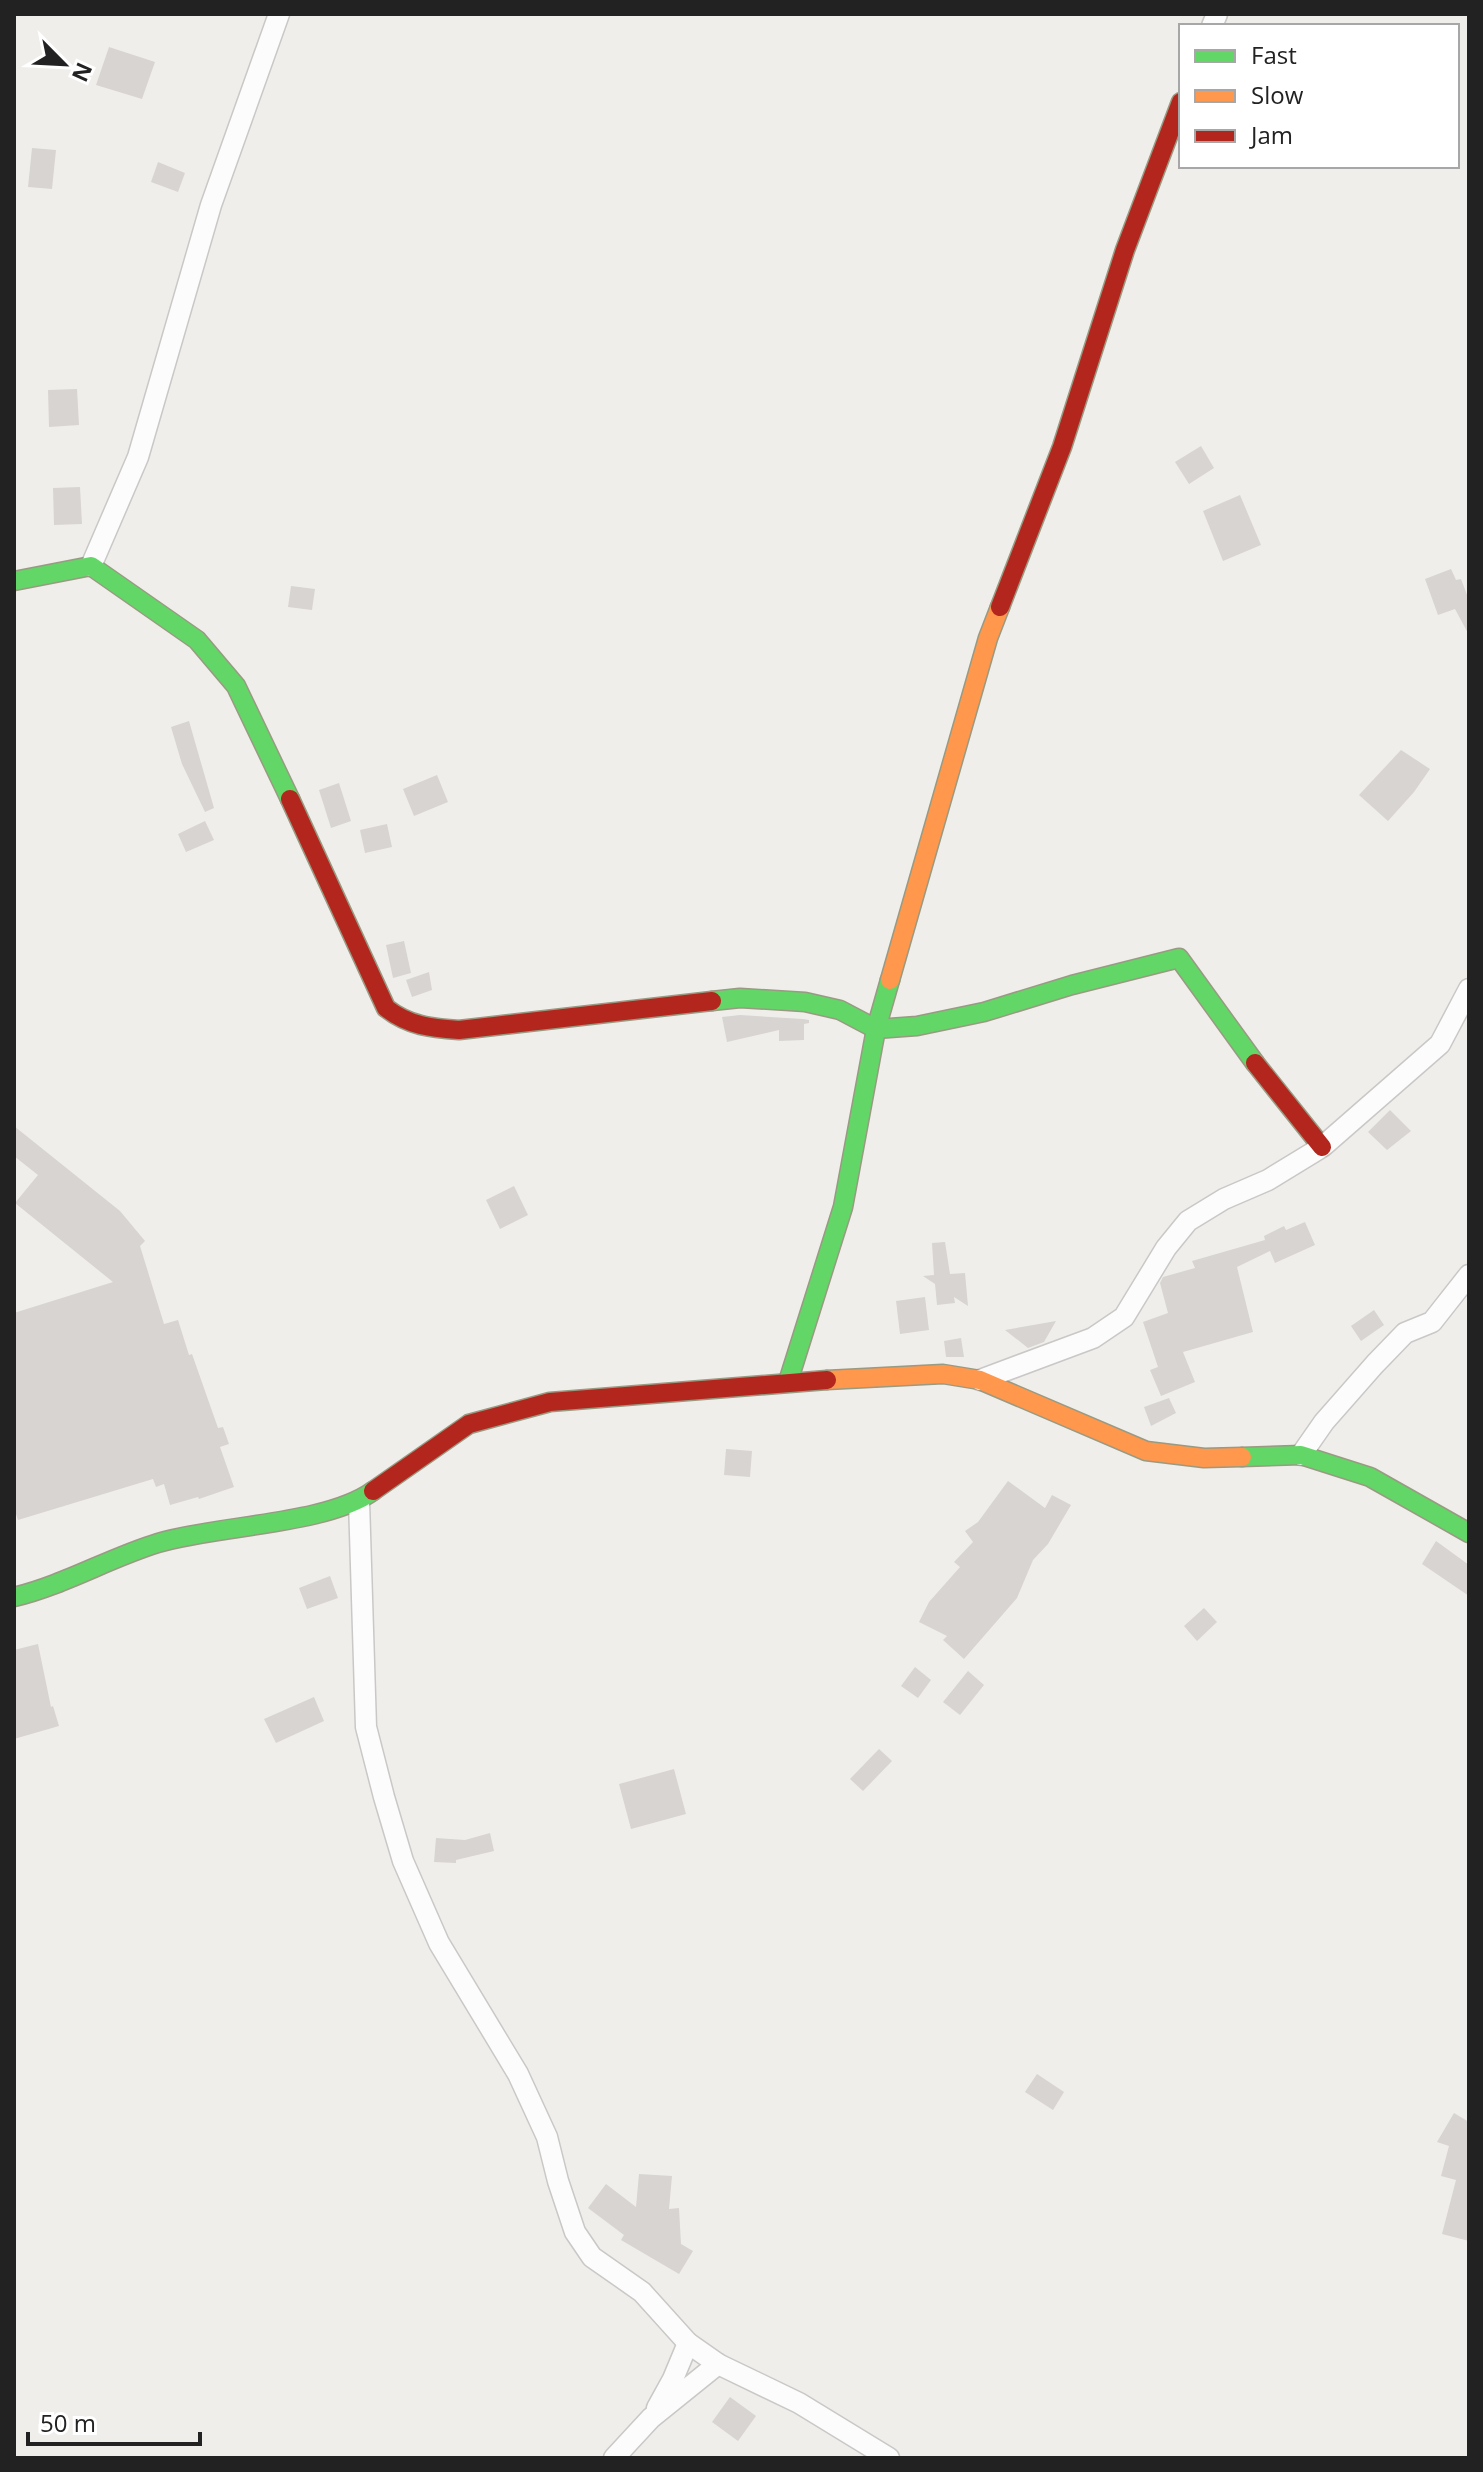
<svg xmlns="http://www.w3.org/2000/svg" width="1483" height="2472" viewBox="0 0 1483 2472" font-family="'Open Sans',sans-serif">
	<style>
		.building { fill: #d7d4d2 }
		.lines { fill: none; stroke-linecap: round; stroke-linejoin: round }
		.street-casing { stroke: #c9c8c7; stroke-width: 23 }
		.fast-casing { stroke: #999a82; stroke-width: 21 }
		.slow-casing { stroke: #999a82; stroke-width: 21 }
		.jam-casing { stroke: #999a82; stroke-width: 21 }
		.street { stroke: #fdfcfc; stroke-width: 20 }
		.fast { stroke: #63d668; stroke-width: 18 }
		.slow { stroke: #ff974d; stroke-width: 18 }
		.jam { stroke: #b3261e; stroke-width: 18 }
	</style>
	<rect width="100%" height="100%" fill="#f0eeeb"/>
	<g class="building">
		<polygon points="109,47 155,62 142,99 96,85"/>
		<polygon points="32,148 56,150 52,189 28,187"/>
		<polygon points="158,162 185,173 178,192 151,182"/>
		<polygon points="77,389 79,425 49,427 48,390"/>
		<polygon points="1201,446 1214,468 1189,484 1175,462"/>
		<polygon points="80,487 82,524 54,525 53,488"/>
		<polygon points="1240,495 1261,545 1223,561 1203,511"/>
		<polygon points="1451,569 1456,580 1461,579 1469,600 1469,635 1455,609 1438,615 1425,579"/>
		<polygon points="291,586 315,589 312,610 288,607"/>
		<polygon points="189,721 214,808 205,812 182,764 171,727"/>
		<polygon points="1401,750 1430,769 1414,792 1388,821 1359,795"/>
		<polygon points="437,775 448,802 414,816 403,789"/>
		<polygon points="339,783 351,821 331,828 319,790"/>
		<polygon points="205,821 214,840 186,852 178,834"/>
		<polygon points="387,824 392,847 365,853 360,830"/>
		<polygon points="404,941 411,973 393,978 386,945"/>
		<polygon points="429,972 432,990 412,997 406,980"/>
		<polygon points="740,1015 803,1019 809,1020 809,1023 804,1024 804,1040 779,1041 779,1030 727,1042 722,1017"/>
		<polygon points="1390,1110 1411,1131 1387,1150 1368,1132"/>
		<polygon points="14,1126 120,1211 145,1241 140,1246 164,1324 178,1320 189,1355 192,1354 218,1428 223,1427 229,1444 220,1447 234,1487 199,1499 198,1497 170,1505 164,1484 156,1487 153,1479 18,1520 14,1508 14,1313 113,1282 15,1203 38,1175 14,1156"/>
		<polygon points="514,1186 528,1215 500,1229 486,1200"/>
		<polygon points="1305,1222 1315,1245 1275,1263 1270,1251 1237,1267 1253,1332 1183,1352 1195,1382 1161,1396 1150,1370 1158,1367 1143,1322 1168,1313 1160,1283 1163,1277 1195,1268 1192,1261 1265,1240 1264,1236 1284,1226 1286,1230"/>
		<polygon points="945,1242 950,1274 965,1273 968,1306 954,1297 955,1303 937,1305 935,1284 923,1276 934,1275 932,1243"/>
		<polygon points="925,1297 929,1330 900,1334 896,1301"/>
		<polygon points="1374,1310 1384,1325 1361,1341 1351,1326"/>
		<polygon points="1056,1321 1044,1342 1028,1348 1005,1330"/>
		<polygon points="961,1338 964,1357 946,1357 944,1341"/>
		<polygon points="1169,1398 1176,1413 1151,1426 1144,1407"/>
		<polygon points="726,1449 752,1451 750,1477 724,1475"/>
		<polygon points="1008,1481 1045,1508 1052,1495 1071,1505 1048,1544 1033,1560 1017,1598 964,1659 943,1640 947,1636 919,1622 929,1602 960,1567 954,1562 973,1542 965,1531 978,1522"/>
		<polygon points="1436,1541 1469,1565 1469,1596 1422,1564"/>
		<polygon points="330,1576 338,1598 307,1609 299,1588"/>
		<polygon points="1204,1608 1217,1622 1197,1641 1184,1626"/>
		<polygon points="38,1644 51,1707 53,1706 59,1726 14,1739 14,1650"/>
		<polygon points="915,1667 931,1680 918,1698 901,1686"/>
		<polygon points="968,1671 984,1685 960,1715 943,1702"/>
		<polygon points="314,1697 324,1721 276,1743 264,1719"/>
		<polygon points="879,1749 892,1761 863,1791 850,1779"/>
		<polygon points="674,1769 686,1814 631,1829 619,1784"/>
		<polygon points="490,1833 494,1851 456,1860 456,1863 434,1862 436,1838 465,1840"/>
		<polygon points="1037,2074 1064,2092 1053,2110 1025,2092"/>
		<polygon points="1454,2113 1469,2122 1469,2241 1442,2234 1456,2180 1441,2176 1449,2146 1437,2142"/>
		<polygon points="639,2174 672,2176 669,2209 679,2208 681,2244 693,2251 679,2274 621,2240 624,2235 588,2208 606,2184 636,2207"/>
		<polygon points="730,2397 756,2416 738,2441 712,2422"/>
	</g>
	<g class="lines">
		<defs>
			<g id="street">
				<polyline points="1212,26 1217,14"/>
				<polyline points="91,566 138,457 211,205 279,14"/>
				<polyline points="980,1380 1093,1338 1124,1317 1166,1248 1188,1221 1224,1199 1268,1180 1322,1147 1440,1044 1469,989"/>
				<polyline points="1301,1455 1324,1422 1375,1364 1405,1333 1432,1322 1469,1275"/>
				<polyline points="359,1501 366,1727 384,1797 403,1861 439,1943 518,2074 547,2137 558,2181 575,2232 592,2257 642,2292 688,2343 718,2364 799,2403 889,2458"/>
				<polyline points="657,2408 673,2379 688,2343"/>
				<polyline points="614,2458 651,2418 718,2364"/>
			</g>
			<g id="fast">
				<polyline points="14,581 91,566 197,640 236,686 290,799"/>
				<polyline points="712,1001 740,998 805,1002 840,1010 876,1029 917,1026 984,1012 1072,985 1179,958 1255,1063"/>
				<polyline points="788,1382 843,1207 876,1029 890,980"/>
				<polyline points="1242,1457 1301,1455 1370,1477 1469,1533"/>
				<path d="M14,1597C64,1585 109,1558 158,1543C217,1525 326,1525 373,1491"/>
			</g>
			<g id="slow">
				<polyline points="890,980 988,638 1000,607"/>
				<polyline points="827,1380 943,1374 980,1380 1146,1451 1204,1458 1242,1457"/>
			</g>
			<g id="jam">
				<polyline points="1000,607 1062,447 1125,250 1181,102"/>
				<path d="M290,799L386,1008C409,1026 431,1028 459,1030L712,1001"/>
				<polyline points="1255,1063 1322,1147"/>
				<polyline points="373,1491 469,1424 550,1402 827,1380"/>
			</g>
		</defs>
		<use href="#street" class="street-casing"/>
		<use href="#fast" class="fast-casing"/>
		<use href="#slow" class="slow-casing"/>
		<use href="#jam" class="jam-casing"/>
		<use href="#street" class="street"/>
		<use href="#fast" class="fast"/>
		<use href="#slow" class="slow"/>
		<use href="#jam" class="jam"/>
	</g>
	<rect width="1483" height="2472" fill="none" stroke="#222222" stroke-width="32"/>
	<rect x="1179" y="24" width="280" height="144" fill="#ffffff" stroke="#a7a7a7" stroke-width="2"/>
	<rect x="1195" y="50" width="40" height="12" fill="#63d668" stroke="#a7a7a7" stroke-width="2"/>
	<text x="1251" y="64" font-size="24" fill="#222222">Fast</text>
	<rect x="1195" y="90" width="40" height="12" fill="#ff974d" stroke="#a7a7a7" stroke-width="2"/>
	<text x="1251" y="104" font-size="24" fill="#222222">Slow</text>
	<rect x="1195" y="130" width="40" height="12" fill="#b3261e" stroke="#a7a7a7" stroke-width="2"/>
	<text x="1251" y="144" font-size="24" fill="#222222">Jam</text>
	<g transform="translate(64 64) rotate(114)" stroke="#ffffff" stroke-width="6" paint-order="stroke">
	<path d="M0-6L14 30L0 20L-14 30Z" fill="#222222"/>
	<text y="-12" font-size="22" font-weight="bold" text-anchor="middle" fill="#222222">N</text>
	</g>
	<path d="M28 2432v12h172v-12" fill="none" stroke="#222222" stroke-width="4"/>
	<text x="40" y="2432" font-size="24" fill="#222222" stroke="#ffffff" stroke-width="6" paint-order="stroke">50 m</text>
</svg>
